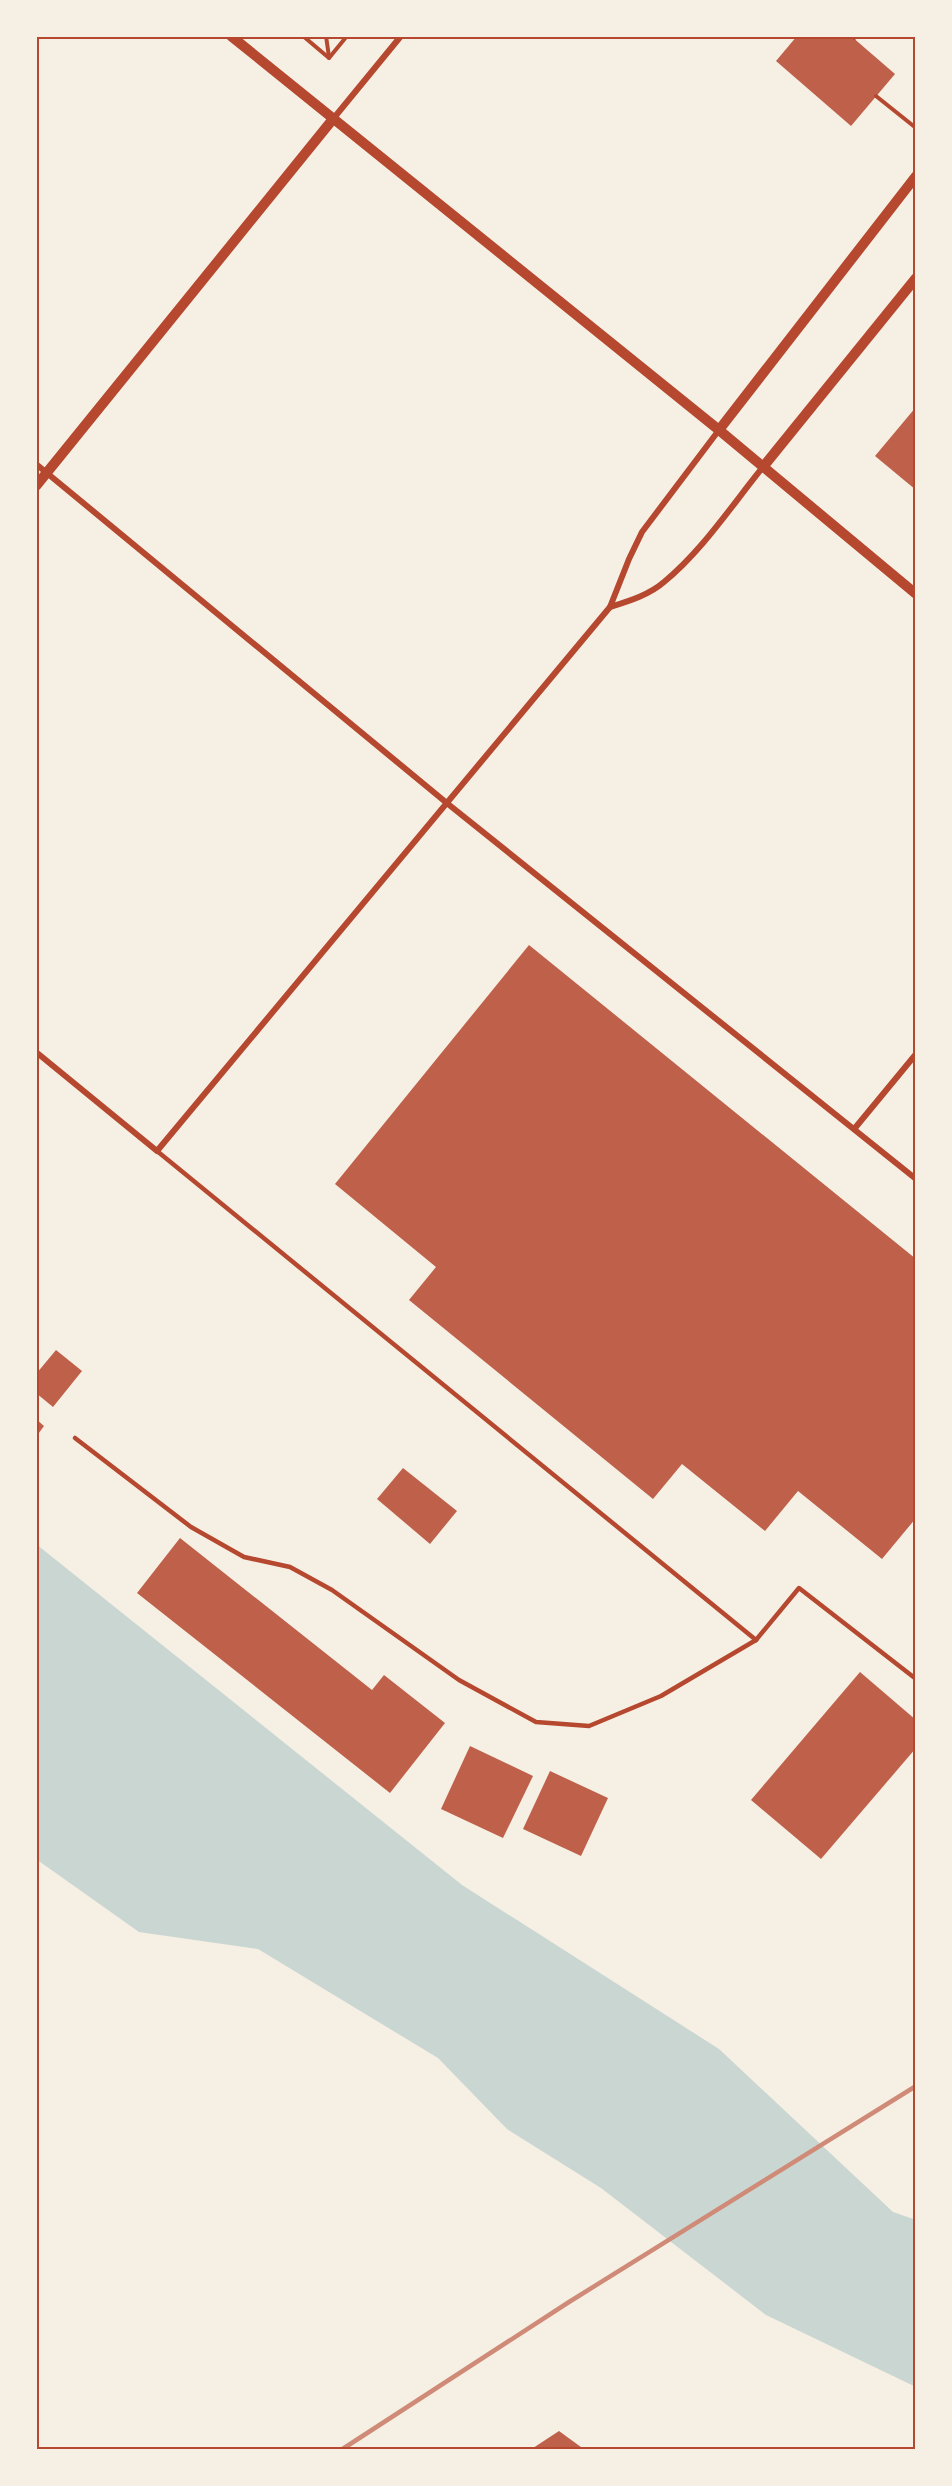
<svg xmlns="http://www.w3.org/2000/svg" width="952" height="2486" viewBox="0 0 952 2486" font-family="Signika,sans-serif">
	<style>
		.water { fill: #c9d6d2 }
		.building { fill: #bf614a }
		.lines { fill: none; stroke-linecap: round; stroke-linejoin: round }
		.path { stroke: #b5482f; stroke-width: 4 }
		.service { stroke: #b5482f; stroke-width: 4.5 }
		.minor { stroke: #b5482f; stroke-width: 6 }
		.tertiary { stroke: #b5482f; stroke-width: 10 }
		.rail { stroke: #cf8b77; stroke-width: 4.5 }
		.neatline { fill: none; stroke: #b5482f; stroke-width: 2 }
	</style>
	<rect width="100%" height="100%" fill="#f6efe4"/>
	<polygon class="water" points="36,1544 462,1885 719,2049 893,2212 916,2220 916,2387 766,2315 601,2188 507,2129 438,2058 258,1949 139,1932 36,1859"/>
	<g class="building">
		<polygon points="797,36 851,36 895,74 851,126 776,61"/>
		<polygon points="916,407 916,490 875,456"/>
		<polygon points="529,945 916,1259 916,1518 882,1559 798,1491 765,1531 682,1464 653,1499 409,1300 436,1267 335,1184"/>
		<polygon points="56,1350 82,1371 53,1407 36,1393 36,1374"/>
		<polygon points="36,1419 44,1426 36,1437"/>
		<polygon points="403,1468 457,1511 430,1544 377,1499"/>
		<polygon points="180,1538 372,1690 384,1675 445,1723 390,1793 137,1593"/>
		<polygon points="860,1672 916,1720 916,1748 821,1859 751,1800"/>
		<polygon points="470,1746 533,1776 503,1838 441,1809"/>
		<polygon points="550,1771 608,1798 581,1856 523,1829"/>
		<polygon points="559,2431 585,2450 530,2450"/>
	</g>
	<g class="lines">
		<g class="path">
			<polyline points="303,36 329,58"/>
			<polyline points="326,36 329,57"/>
			<polyline points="854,38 857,36"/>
			<polyline points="329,58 347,36"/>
			<polyline points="876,96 916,128"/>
		</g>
		<g class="service">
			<polyline points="157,1151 756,1640 799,1588 916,1679"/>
			<polyline points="75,1438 191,1527 244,1557 290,1567 332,1590 459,1680 536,1722 589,1726 661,1696 756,1640"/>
		</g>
		<g class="minor">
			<polyline points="333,119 401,36"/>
			<polyline points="36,464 448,804 916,1179"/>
			<path d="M610,607C629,601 649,595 664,582C702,551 732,505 763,467"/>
			<polyline points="36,1052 157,1151 610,607 629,559 642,532 719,430"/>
			<polyline points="855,1128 916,1054"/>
		</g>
		<g class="tertiary">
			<polyline points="231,36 719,430 916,594"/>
			<polyline points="719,430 916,176"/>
			<polyline points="763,467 916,278"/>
			<polyline points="36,486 333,119"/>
		</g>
		<polyline class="rail" points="341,2450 569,2302 916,2086"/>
	</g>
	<rect width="952" height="2486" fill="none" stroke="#f6efe4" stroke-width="75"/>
	<rect x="38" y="38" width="876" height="2410" class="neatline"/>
</svg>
